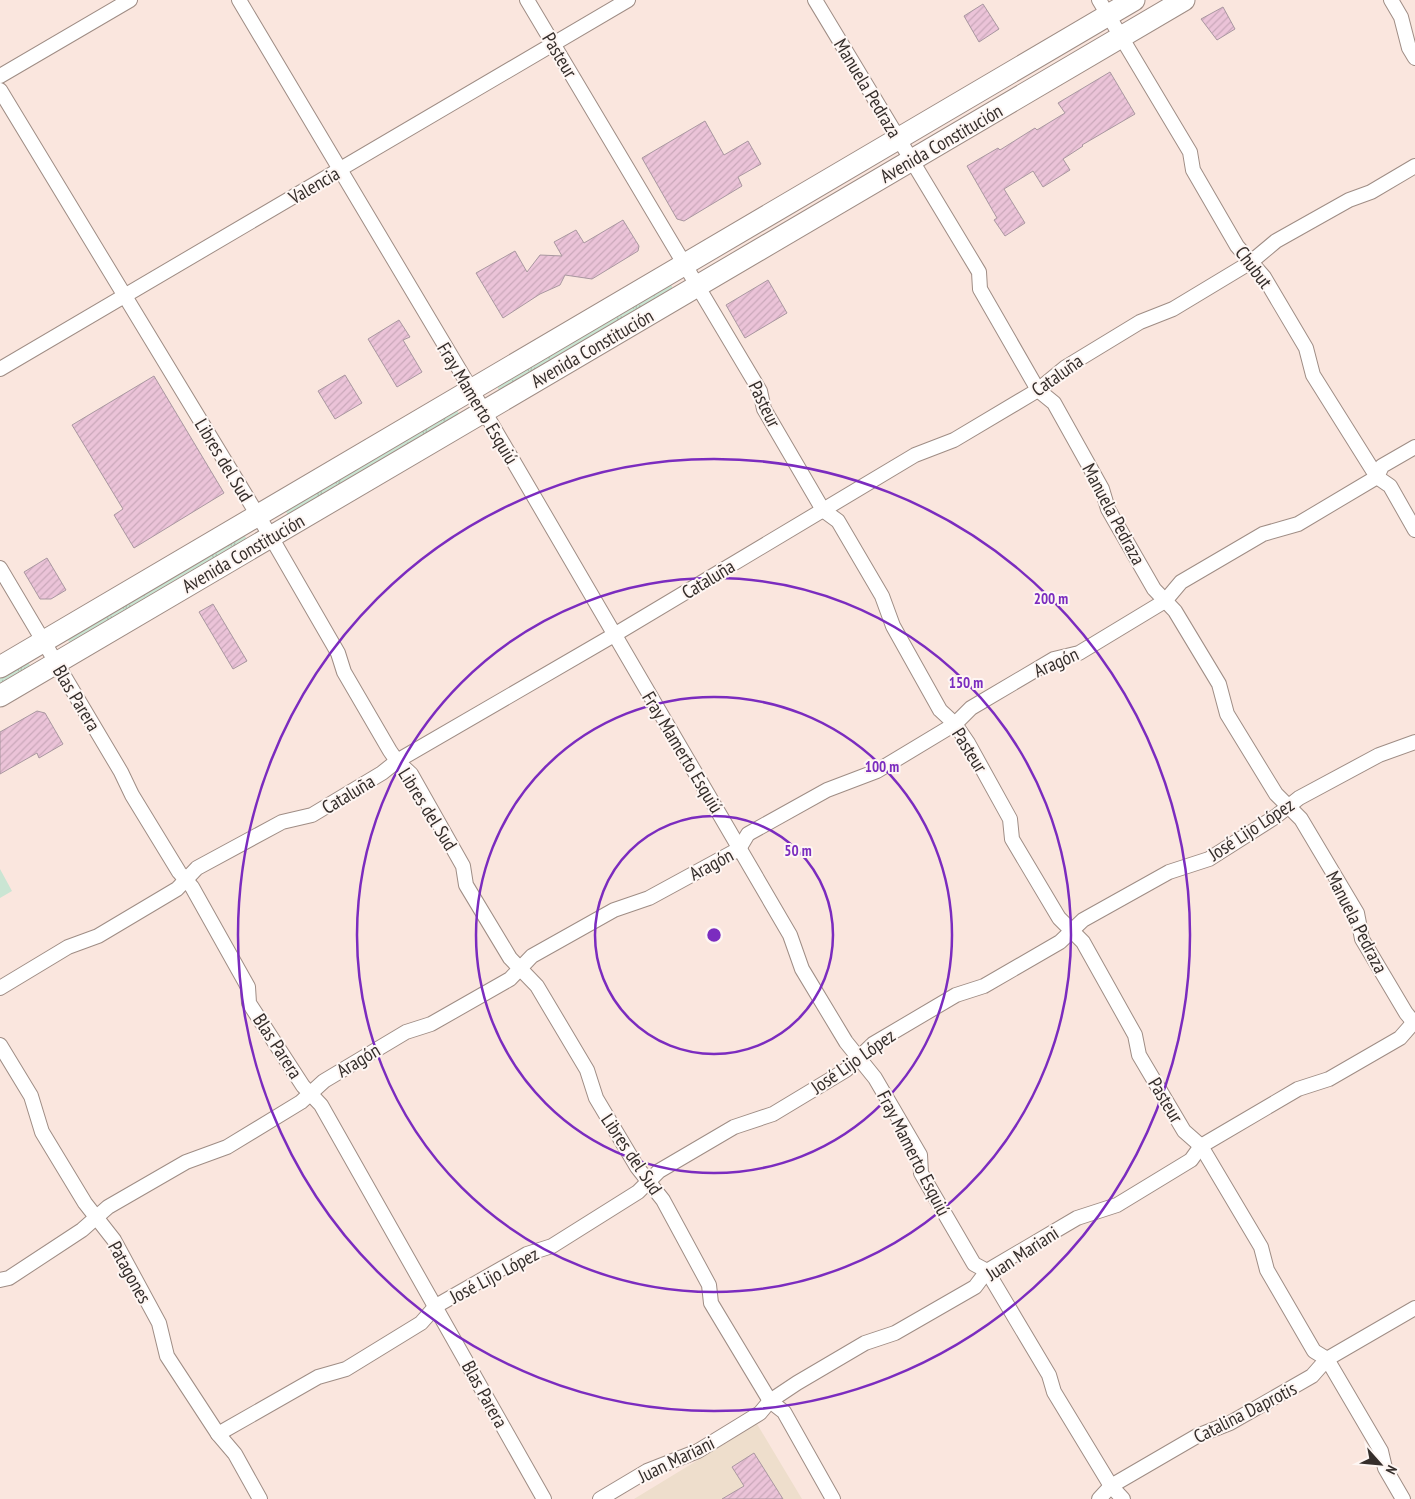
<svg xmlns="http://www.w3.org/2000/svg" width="1415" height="1499" viewBox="0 0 1415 1499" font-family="'PT Sans Narrow',sans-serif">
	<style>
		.education { fill: #eedecc }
		.grass { fill: url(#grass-tufts) }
		.garden { fill: #cae5d3 }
		.building { fill: url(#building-hatch); stroke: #a997a0 }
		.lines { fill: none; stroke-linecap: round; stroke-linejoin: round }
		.minor-casing { stroke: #9f8d85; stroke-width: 16 }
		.primary-casing { stroke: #9f8d85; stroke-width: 23 }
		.minor { stroke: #fff; stroke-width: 14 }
		.primary { stroke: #fff; stroke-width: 21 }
		.ring { fill: none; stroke: #7b2cbf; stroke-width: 2.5 }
		.labels { text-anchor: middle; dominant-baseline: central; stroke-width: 4; stroke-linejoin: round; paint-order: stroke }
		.street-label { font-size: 19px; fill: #352e2b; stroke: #fef6f3 }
		.centre { fill: #7b2cbf; stroke: #fef6f3; stroke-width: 2.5 }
		.ring-label { font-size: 15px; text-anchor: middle; font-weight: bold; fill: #7b2cbf; stroke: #fef6f3; stroke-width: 4; stroke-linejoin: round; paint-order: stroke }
	</style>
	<defs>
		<pattern id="grass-tufts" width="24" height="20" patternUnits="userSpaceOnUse" patternTransform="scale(1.25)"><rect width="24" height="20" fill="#cae5d3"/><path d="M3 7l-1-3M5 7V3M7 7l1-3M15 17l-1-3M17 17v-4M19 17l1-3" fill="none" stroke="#aec5b5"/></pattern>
		<pattern id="building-hatch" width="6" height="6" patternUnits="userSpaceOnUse" patternTransform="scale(1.25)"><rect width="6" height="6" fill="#ebc3d8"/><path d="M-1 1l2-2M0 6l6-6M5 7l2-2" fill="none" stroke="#caa8ba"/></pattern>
	</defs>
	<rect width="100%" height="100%" fill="#fae6de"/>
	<polygon class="education" points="757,1424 802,1499 634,1499"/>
	<g class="grass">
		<polygon points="670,285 672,286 672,289 501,390 498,389 498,386"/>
		<polygon points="457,410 459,414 288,515 285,510"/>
		<polygon points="244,535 247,539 70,643 67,639"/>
		<polygon points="28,662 31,667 0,685 0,678"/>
	</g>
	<polygon class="garden" points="0,869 12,891 0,898"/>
	<g class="building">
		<polygon points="983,4 999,29 979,42 964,16"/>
		<polygon points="1223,7 1235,29 1217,40 1201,19"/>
		<polygon points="1110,72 1135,114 1082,145 1083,146 1063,159 1070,170 1043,187 1033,171 1004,189 1025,223 1005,236 994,220 997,218 967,166 998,148 1000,150 1035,128 1037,130 1065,113 1058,103"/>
		<polygon points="705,121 724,155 748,141 761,164 738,177 742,186 684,221 677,219 642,158"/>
		<polygon points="623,220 639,246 638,251 592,279 565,275 560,285 540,294 503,318 476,273 515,251 527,272 540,255 562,256 554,242 576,230 584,243"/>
		<polygon points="768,280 787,313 745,338 726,305"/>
		<polygon points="399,320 410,337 403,340 422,372 397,387 368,339"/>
		<polygon points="345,375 362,403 335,419 318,391"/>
		<polygon points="154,376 224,493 134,548 114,515 123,509 72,425"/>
		<polygon points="47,558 66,590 51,599 40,599 24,572"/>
		<polygon points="213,604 247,661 233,669 199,612"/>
		<polygon points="37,711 45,713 63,744 39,758 37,753 0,774 0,732"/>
		<polygon points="754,1453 783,1499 722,1499 744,1486 732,1467"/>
	</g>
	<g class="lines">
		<defs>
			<g id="minor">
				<polyline points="239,0 484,411 790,935 802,969 846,1042 875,1078 920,1155 921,1173 974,1264 987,1271 1049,1375 1054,1392 1111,1486 1123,1499"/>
				<polyline points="527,0 760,391 764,409 823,510 838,521 882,596 893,626 940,710 955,724 968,743 1010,819 1012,839 1059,918 1083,942 1135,1035 1139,1055 1184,1131 1201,1146 1261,1247 1267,1270 1314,1351 1327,1359 1381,1451 1385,1468 1403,1499"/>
				<polyline points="815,0 979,272 980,289 1038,390 1054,403 1102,489 1108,509 1154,589 1175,611 1219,684 1227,714 1276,794 1301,819 1357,913 1362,939 1406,1013 1415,1024"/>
				<polyline points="1099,0 1190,152 1193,170 1237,246 1264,277 1306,348 1313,375 1377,477 1390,486 1415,530"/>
				<polyline points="1391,0 1401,17 1409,48 1415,58"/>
				<polyline points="0,76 130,0"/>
				<polyline points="0,90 271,537 338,653 344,672 390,751 397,761 411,774 463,866 466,885 510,958 537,986 587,1070 596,1098 637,1167 663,1200 709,1285 711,1303 770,1401 784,1412 833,1499"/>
				<polyline points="0,369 628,0"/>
				<polyline points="0,568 121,772 132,795 179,872 192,887 248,987 249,1003 303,1086 321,1105 544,1499"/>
				<polyline points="0,988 68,947 98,936 177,889 197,868 282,822 312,815 382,773 397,761 614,635 915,455 954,440 1038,390 1066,367 1140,322 1173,309 1251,262 1276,241 1349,200 1371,192 1415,166"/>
				<polyline points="0,1045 31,1096 42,1132 85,1203 114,1240 159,1323 167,1356 218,1434 235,1454 260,1499"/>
				<polyline points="0,1280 9,1278 82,1230 108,1207 186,1162 227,1147 301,1102 324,1081 406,1032 431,1024 510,979 532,956 614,910 649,898 739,849 748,834 827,790 877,771 955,724 971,708 1054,659 1079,653 1165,601 1181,582 1263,534 1298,524 1377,477 1382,466 1415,447"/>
				<polyline points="218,1434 318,1377 346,1369 421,1323 436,1306 527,1254 552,1246 638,1192 659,1171 734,1127 773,1114 846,1070 873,1044 956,995 984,986 1060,942 1083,920 1169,872 1209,859 1275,817 1299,798 1379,755 1415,742"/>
				<polyline points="600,1499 647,1471 698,1451 760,1413 770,1401 797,1383 865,1343 895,1333 975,1287 987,1271 1077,1218 1117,1205 1191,1160 1201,1146 1298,1089 1329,1079 1400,1038 1415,1021"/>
				<polyline points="1099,1499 1111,1486 1197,1436 1230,1423 1312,1376 1327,1359 1415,1308"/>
			</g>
			<g id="primary">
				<polyline points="0,667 1134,0"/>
				<polyline points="0,696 1184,0"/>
			</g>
		</defs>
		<use href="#minor" class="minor-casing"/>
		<use href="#primary" class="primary-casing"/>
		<use href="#minor" class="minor"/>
		<use href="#primary" class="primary"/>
	</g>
	<g class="ring">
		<circle cx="714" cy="935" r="119"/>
		<circle cx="714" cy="935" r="238"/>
		<circle cx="714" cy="935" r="357"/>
		<circle cx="714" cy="935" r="476"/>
	</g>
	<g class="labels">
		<g class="street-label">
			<text transform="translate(560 55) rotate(59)">Pasteur</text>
			<text transform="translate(868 88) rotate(59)">Manuela Pedraza</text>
			<text transform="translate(941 143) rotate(-30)">Avenida Constitución</text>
			<text transform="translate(314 185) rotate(-30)">Valencia</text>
			<text transform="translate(1254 267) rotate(53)">Chubut</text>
			<text transform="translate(592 348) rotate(-30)">Avenida Constitución</text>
			<text transform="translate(1057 375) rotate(-35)">Cataluña</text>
			<text transform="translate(478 403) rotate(59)">Fray Mamerto Esquiú</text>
			<text transform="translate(765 404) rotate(64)">Pasteur</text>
			<text transform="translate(224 460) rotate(59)">Libres del Sud</text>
			<text transform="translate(1114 514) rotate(62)">Manuela Pedraza</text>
			<text transform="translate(243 553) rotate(-30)">Avenida Constitución</text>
			<text transform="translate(708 579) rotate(-31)">Cataluña</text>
			<text transform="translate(1056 662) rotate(-24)">Aragón</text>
			<text transform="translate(77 698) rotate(59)">Blas Parera</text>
			<text transform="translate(970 750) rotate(58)">Pasteur</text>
			<text transform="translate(683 752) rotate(59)">Fray Mamerto Esquiú</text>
			<text transform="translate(348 794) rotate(-31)">Cataluña</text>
			<text transform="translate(428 809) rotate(58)">Libres del Sud</text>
			<text transform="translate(1251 829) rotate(-33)">José Lijo López</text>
			<text transform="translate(711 864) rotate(-28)">Aragón</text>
			<text transform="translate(1357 922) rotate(63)">Manuela Pedraza</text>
			<text transform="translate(278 1046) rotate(57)">Blas Parera</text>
			<text transform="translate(358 1060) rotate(-31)">Aragón</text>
			<text transform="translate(853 1061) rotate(-35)">José Lijo López</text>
			<text transform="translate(1166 1100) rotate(59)">Pasteur</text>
			<text transform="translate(914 1153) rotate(63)">Fray Mamerto Esquiú</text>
			<text transform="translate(632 1154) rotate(56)">Libres del Sud</text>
			<text transform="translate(1022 1253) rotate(-33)">Juan Mariani</text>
			<text transform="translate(130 1272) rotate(61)">Patagones</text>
			<text transform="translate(494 1275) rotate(-28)">José Lijo López</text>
			<text transform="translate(485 1394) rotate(61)">Blas Parera</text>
			<text transform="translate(1245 1412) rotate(-27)">Catalina Daprotis</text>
			<text transform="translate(676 1459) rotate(-26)">Juan Mariani</text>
		</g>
	</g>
	<circle cx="714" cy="935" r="8" class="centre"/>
	<g class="ring-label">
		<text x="1051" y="604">200 m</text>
		<text x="966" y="688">150 m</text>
		<text x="882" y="772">100 m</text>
		<text x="798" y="856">50 m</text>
	</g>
	<g transform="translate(1380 1464) rotate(117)" stroke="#fef6f3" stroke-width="4" paint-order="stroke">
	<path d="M0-4L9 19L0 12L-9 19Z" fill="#352e2b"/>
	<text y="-8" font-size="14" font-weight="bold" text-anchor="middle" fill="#352e2b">N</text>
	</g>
</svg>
